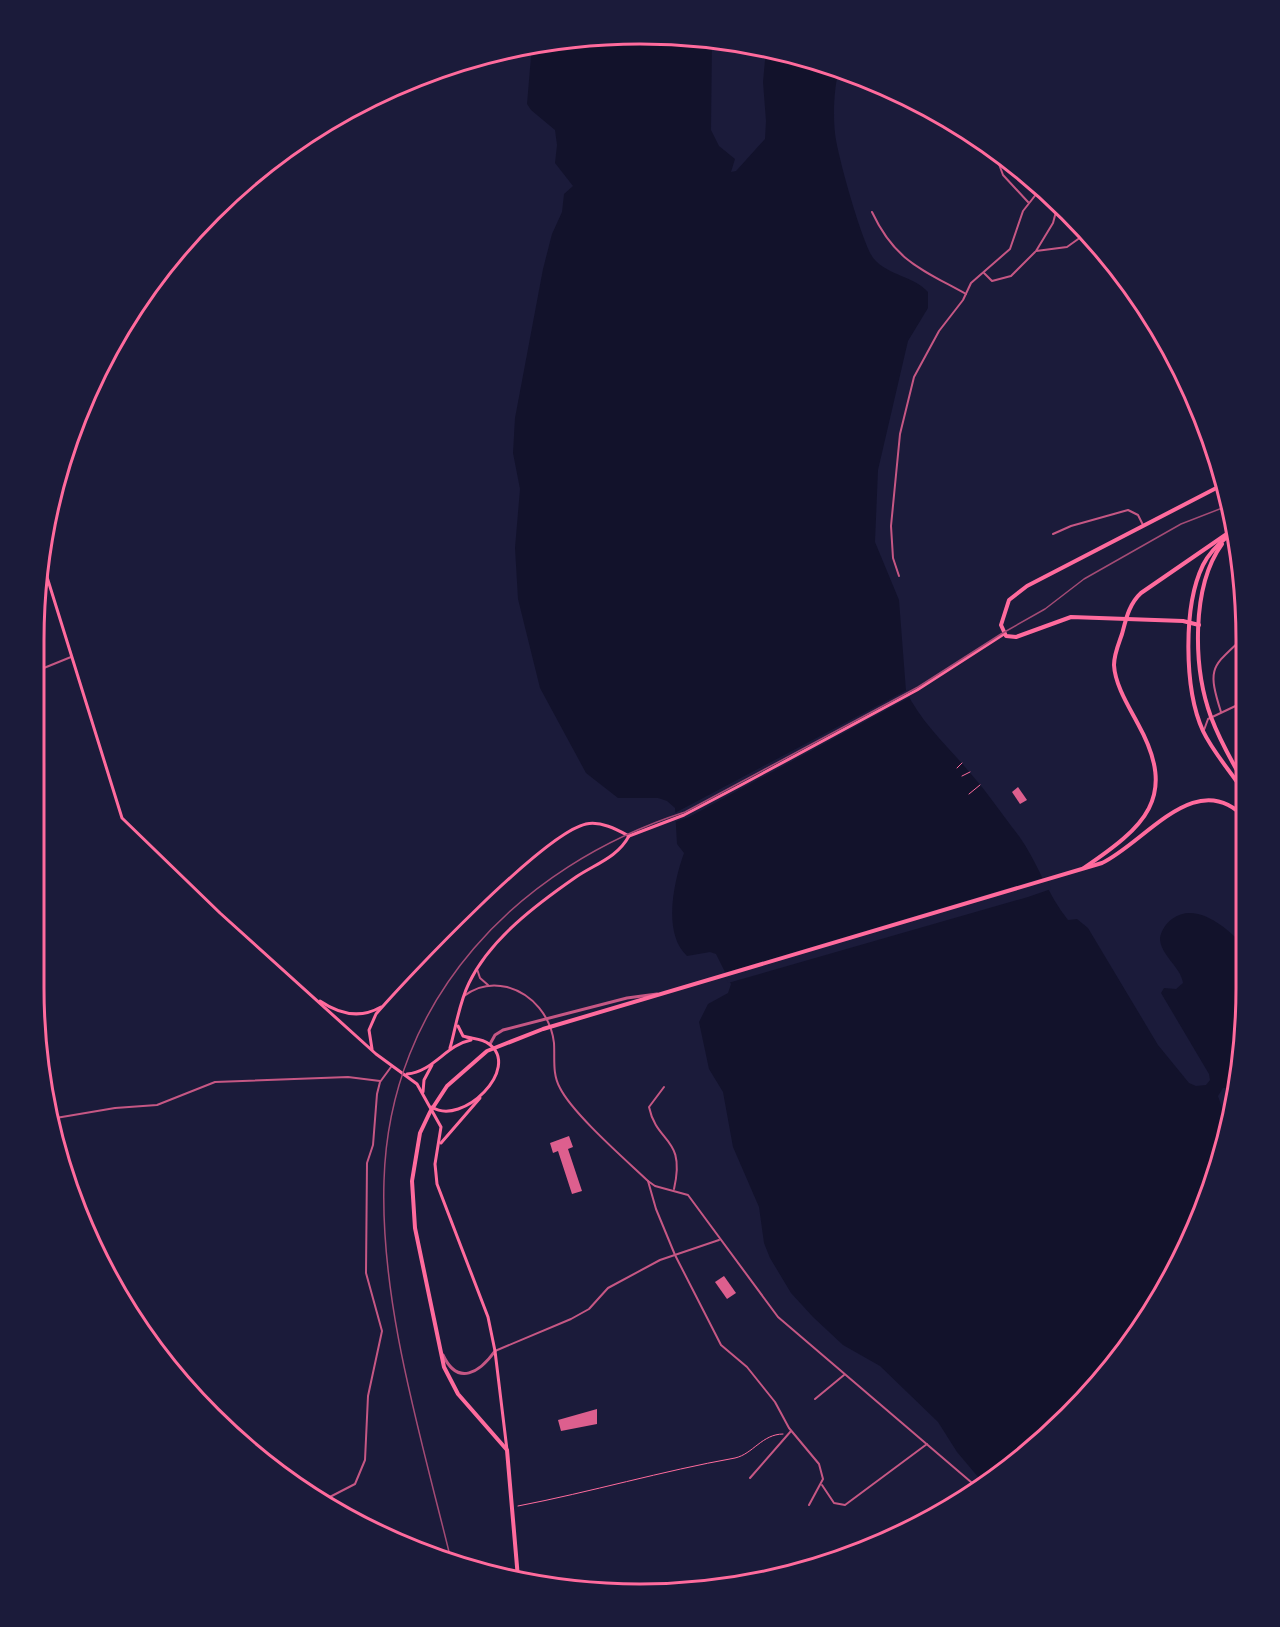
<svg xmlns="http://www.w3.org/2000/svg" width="1280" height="1627" viewBox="0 0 1280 1627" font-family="Overpass,sans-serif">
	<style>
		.water { fill: #12122b }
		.pier { fill: #1b1b3a }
		.building { fill: #dd5f8e }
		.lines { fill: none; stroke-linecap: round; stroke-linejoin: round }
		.path { stroke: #ff6b9d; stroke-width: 1 }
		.minor { stroke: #c65784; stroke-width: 2 }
		.tertiary { stroke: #c65784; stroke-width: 3 }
		.secondary { stroke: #ff6b9d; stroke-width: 3 }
		.primary { stroke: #ff6b9d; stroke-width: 4 }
		.rail { stroke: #a44b75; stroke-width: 1.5 }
		.rim { fill: none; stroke: #ff6b9d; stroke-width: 3 }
	</style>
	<rect width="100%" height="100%" fill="#1b1b3a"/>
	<path class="water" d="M680,34L712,40L711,130L719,146L735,159L731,172L736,171L765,139L766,121L763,82L766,49L797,54L839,69C834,88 833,114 835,133C837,154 863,246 874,259C889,276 914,276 928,292V308L908,341L878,470L875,542L899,600L906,691C922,724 948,746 971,774C988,793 1003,816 1019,836C1038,863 1047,894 1068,920L1077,919L1088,928L1158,1045L1189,1083L1196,1086L1206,1085L1210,1080L1209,1074L1161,993L1164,988L1176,989L1183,983C1181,967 1160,955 1160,938C1161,931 1166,923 1172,919C1197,900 1230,930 1247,949V987L1237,1088H1223L1218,1096L1229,1128L1201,1220L1122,1356L1040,1444L984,1484L957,1452L938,1422L880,1366L843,1345L813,1317L791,1293L770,1258L764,1243L759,1207L733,1147L723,1092L709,1069L699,1022L708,1004L728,993L731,984L716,954L710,952L687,956C662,933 674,881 684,853L677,844L675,808L667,801L658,798H618L586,773L540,688L518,599L515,548L520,489L513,453L515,418L543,269L552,234L562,212L564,194L573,186L555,163L557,145L555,130L531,110L527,104L532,45L561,38Z"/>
	<g class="pier">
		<polygon points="909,689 912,696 689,817 674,822 673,814"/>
		<polygon points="1046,877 1051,889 1028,897 728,983 724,973"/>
	</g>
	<g class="building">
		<polygon points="1018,787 1027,800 1020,804 1012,792"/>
		<polygon points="569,1136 573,1147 568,1149 582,1191 572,1194 558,1151 553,1153 550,1143"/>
		<polygon points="724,1276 736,1293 727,1299 715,1282"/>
		<polygon points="597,1409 597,1424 561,1431 558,1420"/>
	</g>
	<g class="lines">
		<g class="path">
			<polyline points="957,768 962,763"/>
			<polyline points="962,776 970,772"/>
			<polyline points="969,794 980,785"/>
			<path d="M518,1506C591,1492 662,1471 735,1458C753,1454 762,1434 783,1434"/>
		</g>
		<g class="minor">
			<polyline points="996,156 1003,175 1028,202"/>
			<polyline points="1058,204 1053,223 1036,251 1067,247 1088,232"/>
			<path d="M872,212C895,261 921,269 966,294"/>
			<polyline points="984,273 992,281 1011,276 1035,252"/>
			<polyline points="1053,534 1071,526 1128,510 1138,515 1143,525"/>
			<polyline points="899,576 893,558 891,526 900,434 914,377 939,331 963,300 971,283 1010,249 1023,211 1041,188"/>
			<polyline points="34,672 71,657"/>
			<path d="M1221,712C1206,665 1213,667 1246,635"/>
			<polyline points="1204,730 1208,719 1246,701"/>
			<polyline points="477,969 480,978 488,985"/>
			<path d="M464,996C477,986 490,983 507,987C533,994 551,1017 554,1043C555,1058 552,1074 560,1088C573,1114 626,1160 648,1181L655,1186L688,1195L778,1317L978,1488"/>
			<path d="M664,1087L649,1107C657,1145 686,1136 674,1189"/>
			<polyline points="50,1119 115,1108 157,1105 215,1082 348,1077 380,1081"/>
			<polyline points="648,1181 656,1209 675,1255 721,1345 747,1367 775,1402 789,1428 819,1464 823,1479 809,1505"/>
			<polyline points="495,1351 571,1319 589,1309 608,1288 660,1260 719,1240"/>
			<polyline points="815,1399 844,1375"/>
			<polyline points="750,1478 791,1431"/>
			<polyline points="822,1485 834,1503 845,1505 927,1444"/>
			<polyline points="322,1501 355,1484 365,1460 368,1396 382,1331 366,1273 367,1163 373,1145 377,1094 380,1082 391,1067"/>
		</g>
		<g class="tertiary">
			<polyline points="490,1044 495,1035 503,1030 627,998 657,994"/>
			<path d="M443,1355C458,1387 480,1372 495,1351"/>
		</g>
		<g class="secondary">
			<polyline points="42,561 122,818 220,913 376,1054 417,1084 441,1127 435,1164 437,1184 488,1317 495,1351 507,1450"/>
			<polyline points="629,836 684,815 741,785 917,690 1004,634"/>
			<path d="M320,1001C339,1014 360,1019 381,1007"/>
			<path d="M450,1048C456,1027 459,1003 469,983C490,939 537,904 576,877C595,864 617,858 629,836"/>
			<path d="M372,1049L369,1030L376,1014C408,977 544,833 586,824C601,821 616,829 629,836"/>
			<path d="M407,1074C433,1072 446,1045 471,1040"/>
			<polyline points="423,1092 424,1080 432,1065"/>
			<path d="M432,1107C462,1127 522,1068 489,1044C482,1038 471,1039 463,1036L458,1026"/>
			<polyline points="441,1143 480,1098"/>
		</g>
		<g class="primary">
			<path d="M1227,537C1217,545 1209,553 1203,565C1183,606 1184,689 1203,731C1214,754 1233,774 1246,795"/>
			<path d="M1222,544C1191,587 1193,668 1211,717C1220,741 1233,764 1246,786"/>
			<polyline points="1199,625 1183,621 1071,617 1016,637 1006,636 1001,625 1009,600 1027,586 1226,483"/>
			<path d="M1084,868C1144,827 1179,798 1138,724C1129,707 1115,685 1114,665C1114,654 1119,643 1122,634C1126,619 1129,604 1141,593L1234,529"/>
			<path d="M518,1578L507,1450L458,1394L444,1367L415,1228L412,1181L420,1133L430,1112L447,1086L487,1051L543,1029L1102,863C1146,842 1197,765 1246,819"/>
		</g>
		<path class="rail" d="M451,1560C422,1440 380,1305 384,1181C389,999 518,866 685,812L918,687L1001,634L1045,609L1084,579L1181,524L1230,505"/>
	</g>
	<path d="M0 0H1280V1627H0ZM640 44H640A596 596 0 0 1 1236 640V988A596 596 0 0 1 640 1584H640A596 596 0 0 1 44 988V640A596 596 0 0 1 640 44Z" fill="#1b1b3a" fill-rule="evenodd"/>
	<path class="rim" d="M640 44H640A596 596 0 0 1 1236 640V988A596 596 0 0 1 640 1584H640A596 596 0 0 1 44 988V640A596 596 0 0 1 640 44Z"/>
</svg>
